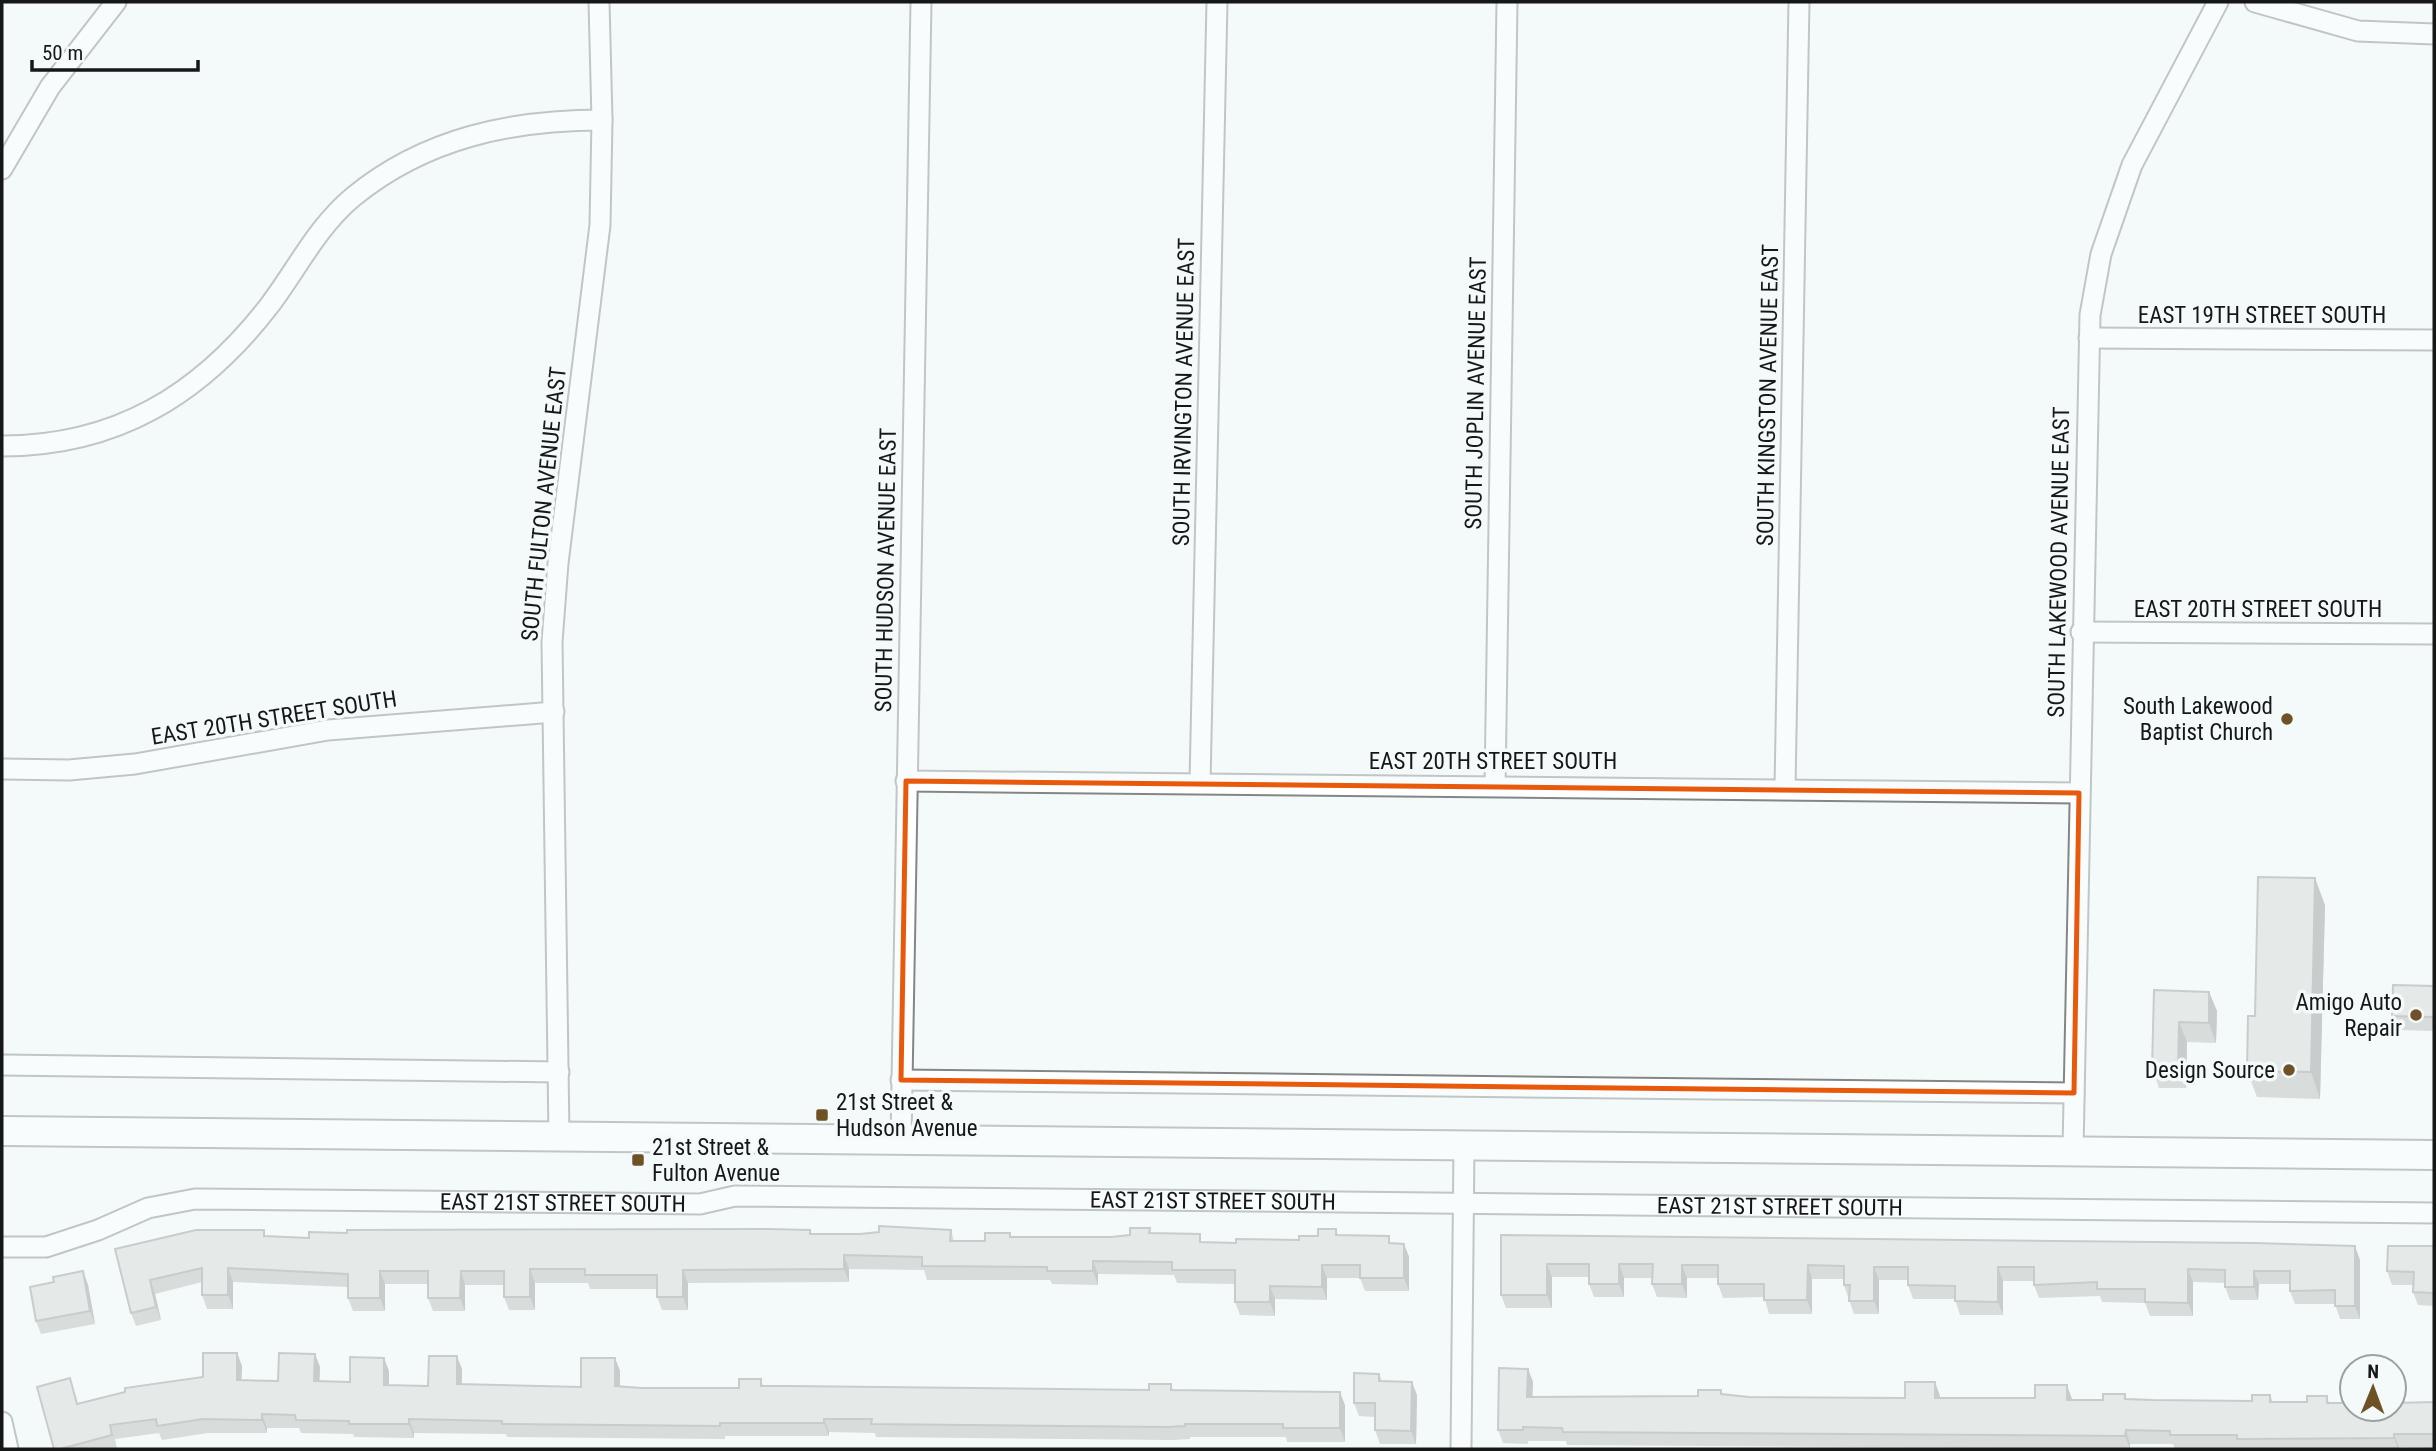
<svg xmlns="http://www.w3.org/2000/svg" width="2436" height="1451" viewBox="0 0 2436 1451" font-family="'Roboto Condensed',sans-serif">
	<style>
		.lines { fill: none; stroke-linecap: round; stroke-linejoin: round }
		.street-casing { stroke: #828786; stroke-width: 23 }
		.secondary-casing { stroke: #828786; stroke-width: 32 }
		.street { stroke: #fff; stroke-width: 19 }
		.secondary { stroke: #fff; stroke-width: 28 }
		.wall { fill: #b5b9b7 }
		.shaded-wall { fill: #939695 }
		.building { fill: #d2d7d5; stroke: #939695; stroke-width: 2 }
		.marked { fill: none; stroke: #e8590c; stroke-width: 5; stroke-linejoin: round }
		.poi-dot { fill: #6e5225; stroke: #f4fafa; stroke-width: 2.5 }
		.labels { text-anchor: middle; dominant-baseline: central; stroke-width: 7; stroke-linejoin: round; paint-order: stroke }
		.street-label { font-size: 23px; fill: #161818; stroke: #f4fafa }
		.poi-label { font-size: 23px; fill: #161818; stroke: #f4fafa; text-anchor: end }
	</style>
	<rect width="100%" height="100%" fill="#f4fafa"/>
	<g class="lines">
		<defs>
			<g id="street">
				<polyline points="2255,2 2358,31 2434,34"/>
				<polyline points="2,169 50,87 116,2"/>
				<polyline points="2089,338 2434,340"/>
				<path d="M2,446C116,446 200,395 269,306C297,269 317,227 353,197C425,138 511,120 602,120"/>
				<polyline points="2081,632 2434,634"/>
				<polyline points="2,769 69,770 135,764 328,730 554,712"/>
				<polyline points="906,781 2079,793"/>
				<polyline points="1200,783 1217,2"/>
				<polyline points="1495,786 1507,2"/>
				<polyline points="1785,788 1799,2"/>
				<polyline points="2,1065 559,1072"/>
				<polyline points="901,1080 2074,1093"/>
				<polyline points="559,1137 552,642 558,563 600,225 602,120 599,2"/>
				<polyline points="901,1140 921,2"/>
				<polyline points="2073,1150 2090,315 2101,254 2132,165 2218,2"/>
				<path id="s1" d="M2,1247H46L98,1230L148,1208L195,1199L700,1204L735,1196L2434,1213"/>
				<polyline points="2,1422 8,1449"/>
				<polyline points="1461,1449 1464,1145"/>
			</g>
			<polyline id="secondary" points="2,1131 2434,1155"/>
		</defs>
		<use href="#street" class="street-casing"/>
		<use href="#secondary" class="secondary-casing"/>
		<use href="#street" class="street"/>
		<use href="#secondary" class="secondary"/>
	</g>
	<g class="wall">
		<polygon points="2325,905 2320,1099 2257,1097 2247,1071 2255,1016"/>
		<polygon points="2434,986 2434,1031 2397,1030 2392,1016"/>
		<polygon points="2154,990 2209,992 2217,1011 2216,1043 2187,1042 2186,1088 2159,1088 2152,1068"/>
		<polygon points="1150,1228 1151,1233 1203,1242 1236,1243 1299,1240 1318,1236 1336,1229 1338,1235 1391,1243 1404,1244 1409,1257 1409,1291 1365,1291 1360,1278 1327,1278 1327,1300 1275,1299 1275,1316 1240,1315 1235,1302 1235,1284 1177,1283 1174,1275 1098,1274 1098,1285 1052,1284 1050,1280 927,1280 924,1270 849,1269 849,1282 688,1283 688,1310 662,1310 657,1297 657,1289 590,1289 588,1283 535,1283 535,1310 509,1310 504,1297 504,1285 465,1285 465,1311 433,1311 428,1298 428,1284 385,1284 385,1311 353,1311 348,1298 348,1287 233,1282 233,1309 207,1309 202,1295 202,1282 155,1294 161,1320 136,1326 131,1313 115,1249 266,1236 309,1238 347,1233 860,1234 951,1230 954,1241 985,1241 1012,1237 1111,1237 1130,1235"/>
		<polygon points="1501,1235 2360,1260 2360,1319 2340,1319 2335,1304 2295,1304 2290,1291 2290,1284 2259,1284 2258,1300 2230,1300 2225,1287 2225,1283 2193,1282 2193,1316 2150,1316 2145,1303 2102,1302 2100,1296 2039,1298 2034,1285 2034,1281 2003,1281 2003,1315 1960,1315 1955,1299 1913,1299 1908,1285 1908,1280 1879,1280 1879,1314 1854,1314 1844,1285 1844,1279 1812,1279 1812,1314 1769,1314 1764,1297 1723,1298 1718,1284 1718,1278 1687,1278 1687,1298 1657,1297 1652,1284 1652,1278 1624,1278 1624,1297 1594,1297 1589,1284 1589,1277 1552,1277 1552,1308 1506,1308 1501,1295"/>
		<polygon points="2434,1246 2434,1306 2418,1305 2413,1292 2413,1285 2392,1285 2387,1271"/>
		<polygon points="83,1271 88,1285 95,1324 41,1334 36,1321 54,1282"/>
		<polygon points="237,1353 242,1366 241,1381 278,1381 320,1367 319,1381 350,1382 389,1371 389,1385 428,1386 462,1369 462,1384 581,1387 615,1358 620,1371 620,1386 641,1388 739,1388 761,1379 763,1386 790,1386 1149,1390 1171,1384 1173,1390 1345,1405 1345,1442 1287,1442 1286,1437 1190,1437 1190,1439 1172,1440 876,1437 875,1433 829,1432 829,1436 725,1436 725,1439 507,1437 506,1434 414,1433 414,1438 354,1437 353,1434 301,1433 299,1428 267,1428 267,1433 208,1433 162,1440 159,1433 115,1439 117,1448 114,1449 54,1449 74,1391 78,1404 203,1377"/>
		<polygon points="1528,1369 1533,1382 1532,1397 1698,1396 1721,1390 1723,1394 1749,1397 1905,1398 1935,1382 1940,1398 2072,1399 2072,1400 2103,1400 2125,1394 2127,1399 2153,1400 2252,1401 2270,1395 2273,1402 2307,1402 2327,1396 2329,1403 2434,1402 2434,1448 2399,1447 2399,1449 2175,1449 2173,1444 2130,1444 2130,1449 1567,1445 1566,1441 1528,1441 1528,1444 1503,1443 1498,1430"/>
		<polygon points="1379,1374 1382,1381 1417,1395 1416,1444 1380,1444 1375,1430 1375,1417 1359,1416 1354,1403"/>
	</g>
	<g class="shaded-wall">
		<polygon points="2315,878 2325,905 2320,1099 2311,1072"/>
		<polygon points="2209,992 2217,1011 2216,1043 2209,1023"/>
		<polygon points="2179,1022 2187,1042 2186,1088 2178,1069"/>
		<polygon points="1404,1244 1409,1257 1409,1291 1404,1278"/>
		<polygon points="2355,1246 2360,1260 2360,1319 2355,1306"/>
		<polygon points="844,1255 849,1269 849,1282 844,1269"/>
		<polygon points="1093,1261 1098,1274 1098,1285 1093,1271"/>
		<polygon points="1547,1264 1552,1277 1552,1308 1547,1295"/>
		<polygon points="1619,1264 1624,1278 1624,1297 1619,1284"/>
		<polygon points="1322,1265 1327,1278 1327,1300 1322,1287"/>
		<polygon points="1682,1265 1687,1278 1687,1298 1682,1284"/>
		<polygon points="1808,1265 1812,1279 1812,1314 1807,1300"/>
		<polygon points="1874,1267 1879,1280 1879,1314 1874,1301"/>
		<polygon points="1998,1267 2003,1281 2003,1315 1998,1302"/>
		<polygon points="228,1268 233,1282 233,1309 228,1295"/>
		<polygon points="530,1269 535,1283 535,1310 530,1297"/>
		<polygon points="2188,1269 2193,1282 2193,1316 2188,1303"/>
		<polygon points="683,1270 688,1283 688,1310 683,1297"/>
		<polygon points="83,1271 88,1285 95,1324 90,1311"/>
		<polygon points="380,1271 385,1284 385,1311 380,1298"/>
		<polygon points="461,1271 465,1285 465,1311 460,1298"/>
		<polygon points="2254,1271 2259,1284 2258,1300 2254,1287"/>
		<polygon points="150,1280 155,1294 161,1320 156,1307"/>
		<polygon points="1270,1286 1275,1299 1275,1316 1270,1302"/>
		<polygon points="237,1353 242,1366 241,1394 237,1380"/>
		<polygon points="315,1354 320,1367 319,1394 314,1381"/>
		<polygon points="457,1356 462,1369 461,1398 457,1384"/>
		<polygon points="384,1358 389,1371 389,1399 384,1385"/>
		<polygon points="615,1358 620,1371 620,1399 615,1386"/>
		<polygon points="1528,1369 1533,1382 1532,1410 1527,1397"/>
		<polygon points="1412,1382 1417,1395 1416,1444 1411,1431"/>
		<polygon points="1935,1382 1940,1396 1940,1411 1935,1398"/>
		<polygon points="2067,1385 2072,1399 2072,1413 2067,1400"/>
		<polygon points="1340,1392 1345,1405 1345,1442 1340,1428"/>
		<polygon points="262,1414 267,1428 267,1433 262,1420"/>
		<polygon points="409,1419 414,1433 414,1438 409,1424"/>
		<polygon points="824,1419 829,1432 829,1436 824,1423"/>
		<polygon points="2126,1430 2130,1444 2130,1449 2125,1436"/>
		<polygon points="2394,1434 2399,1447 2399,1449 2398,1449 2394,1438"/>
	</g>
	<g class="building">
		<polygon points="2258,877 2315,878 2311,1072 2247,1071 2248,1016 2255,1016"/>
		<polygon points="2393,985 2434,986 2434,1017 2392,1016"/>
		<polygon points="2154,990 2209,992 2209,1023 2179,1022 2178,1069 2152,1068"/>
		<polygon points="879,1226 951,1230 950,1241 985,1241 985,1233 1010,1233 1010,1237 1111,1237 1130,1235 1130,1228 1150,1228 1149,1233 1200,1234 1200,1242 1236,1243 1236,1239 1299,1240 1299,1236 1318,1236 1318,1229 1336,1229 1336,1235 1389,1236 1389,1243 1404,1244 1404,1278 1360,1278 1360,1265 1322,1265 1322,1287 1270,1286 1270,1302 1235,1302 1235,1270 1172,1270 1172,1262 1093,1261 1093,1271 1047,1271 1047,1267 922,1266 922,1257 844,1255 844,1269 683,1270 683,1297 657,1297 657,1275 585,1275 585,1269 530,1269 530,1297 504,1297 504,1271 461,1271 460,1298 428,1298 428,1271 380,1271 380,1298 348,1298 348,1274 228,1268 228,1295 202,1295 202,1268 150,1280 156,1307 131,1313 115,1249 196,1230 264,1230 264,1236 309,1238 309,1232 347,1233 347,1230 768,1229 810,1230 810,1234 860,1234 879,1232"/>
		<polygon points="1501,1235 2254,1243 2355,1246 2355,1306 2335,1306 2335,1290 2290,1291 2290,1271 2254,1271 2254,1287 2225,1287 2225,1270 2188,1269 2188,1303 2145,1302 2145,1289 2097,1289 2097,1282 2034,1285 2034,1267 1998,1267 1998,1302 1955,1301 1955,1286 1908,1285 1908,1267 1874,1267 1874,1301 1849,1301 1850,1285 1844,1285 1844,1266 1808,1265 1807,1300 1764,1300 1764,1284 1718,1284 1718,1265 1682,1265 1682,1284 1652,1284 1653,1264 1619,1264 1619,1284 1589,1284 1589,1264 1547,1264 1547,1295 1501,1295"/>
		<polygon points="2388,1246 2434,1246 2434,1293 2413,1292 2414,1272 2387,1271"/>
		<polygon points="83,1271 90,1311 36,1321 30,1287 54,1282 53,1277"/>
		<polygon points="203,1353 237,1353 237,1380 278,1381 279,1353 315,1354 314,1381 350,1382 350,1357 384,1358 384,1385 428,1386 429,1356 457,1356 457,1384 581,1387 581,1358 615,1358 615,1386 641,1388 739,1388 739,1379 761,1379 761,1386 790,1386 1149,1390 1149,1384 1171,1384 1171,1390 1340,1392 1340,1428 1283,1428 1283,1424 1185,1424 1185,1426 1168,1427 871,1424 872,1419 824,1419 824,1423 720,1423 720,1426 502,1424 502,1421 409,1419 409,1424 349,1424 349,1421 296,1420 295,1415 262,1414 262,1420 203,1419 157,1426 156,1419 110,1425 112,1435 60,1449 54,1449 37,1387 70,1378 77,1404 125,1392 125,1388 203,1377"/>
		<polygon points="1499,1368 1528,1369 1527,1397 1698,1396 1698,1390 1721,1390 1721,1394 1749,1397 1905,1398 1905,1382 1935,1382 1935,1398 2035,1398 2035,1385 2067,1385 2067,1400 2103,1400 2103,1394 2125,1394 2125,1399 2153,1400 2252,1401 2252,1395 2270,1395 2270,1402 2307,1402 2307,1396 2327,1396 2327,1403 2352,1403 2352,1409 2394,1409 2394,1403 2434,1402 2434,1434 2394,1434 2394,1438 2237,1439 2237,1435 2170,1435 2170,1431 2126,1430 2125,1436 1563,1432 1562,1428 1523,1427 1523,1430 1498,1430"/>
		<polygon points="1354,1373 1379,1374 1379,1381 1412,1382 1411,1431 1375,1430 1375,1403 1354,1403"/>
	</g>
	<path d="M0 0H2436V1451H0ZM906,781L2079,793L2074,1093L901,1080Z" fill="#f4fafa" fill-opacity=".55" fill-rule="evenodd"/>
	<path class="marked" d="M906,781L2079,793L2074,1093L901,1080Z"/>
	<g class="poi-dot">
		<circle cx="2287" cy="719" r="7"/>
		<circle cx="2416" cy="1015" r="7"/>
		<circle cx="2289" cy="1070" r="7"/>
		<rect x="815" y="1108" width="14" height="14" rx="3.5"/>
		<rect x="631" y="1153" width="14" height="14" rx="3.5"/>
	</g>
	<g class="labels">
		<g class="street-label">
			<text x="2262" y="315">EAST 19TH STREET SOUTH</text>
			<text transform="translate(1184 392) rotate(-89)">SOUTH IRVINGTON AVENUE EAST</text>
			<text transform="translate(1476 393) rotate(-89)">SOUTH JOPLIN AVENUE EAST</text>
			<text transform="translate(1768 395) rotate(-89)">SOUTH KINGSTON AVENUE EAST</text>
			<text transform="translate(544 504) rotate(-84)">SOUTH FULTON AVENUE EAST</text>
			<text transform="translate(2059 562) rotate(-89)">SOUTH LAKEWOOD AVENUE EAST</text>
			<text transform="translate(886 570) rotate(-89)">SOUTH HUDSON AVENUE EAST</text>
			<text x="2258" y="609">EAST 20TH STREET SOUTH</text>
			<text transform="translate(274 718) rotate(-9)">EAST 20TH STREET SOUTH</text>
			<text x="1493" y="761">EAST 20TH STREET SOUTH</text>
			<text stroke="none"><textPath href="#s1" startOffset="1220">EAST 21ST STREET SOUTH</textPath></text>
			<text stroke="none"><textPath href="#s1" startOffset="569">EAST 21ST STREET SOUTH</textPath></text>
			<text stroke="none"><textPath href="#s1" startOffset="1787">EAST 21ST STREET SOUTH</textPath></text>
		</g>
		<g class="poi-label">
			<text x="2273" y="706">South Lakewood<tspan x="2273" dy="26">Baptist Church</tspan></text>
			<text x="2402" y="1002">Amigo Auto<tspan x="2402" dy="26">Repair</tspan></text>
			<text x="2275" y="1070">Design Source</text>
			<text x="836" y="1102" text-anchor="start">21st Street &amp;<tspan x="836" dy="26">Hudson Avenue</tspan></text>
			<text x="652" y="1147" text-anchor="start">21st Street &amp;<tspan x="652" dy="26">Fulton Avenue</tspan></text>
		</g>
	</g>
	<rect width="2436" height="1451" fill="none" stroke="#161818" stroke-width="7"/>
	<g transform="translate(2373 1388) rotate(1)"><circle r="33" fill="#f4fafa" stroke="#9ba0a0" stroke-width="2"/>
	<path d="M0-5L12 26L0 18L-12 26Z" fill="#6e5225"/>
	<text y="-10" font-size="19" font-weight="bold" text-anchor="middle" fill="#161818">N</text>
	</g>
	<path d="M32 60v10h166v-10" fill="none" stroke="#161818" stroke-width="3.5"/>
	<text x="42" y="60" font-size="21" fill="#161818" stroke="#f4fafa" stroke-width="5" paint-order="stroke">50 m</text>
</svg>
